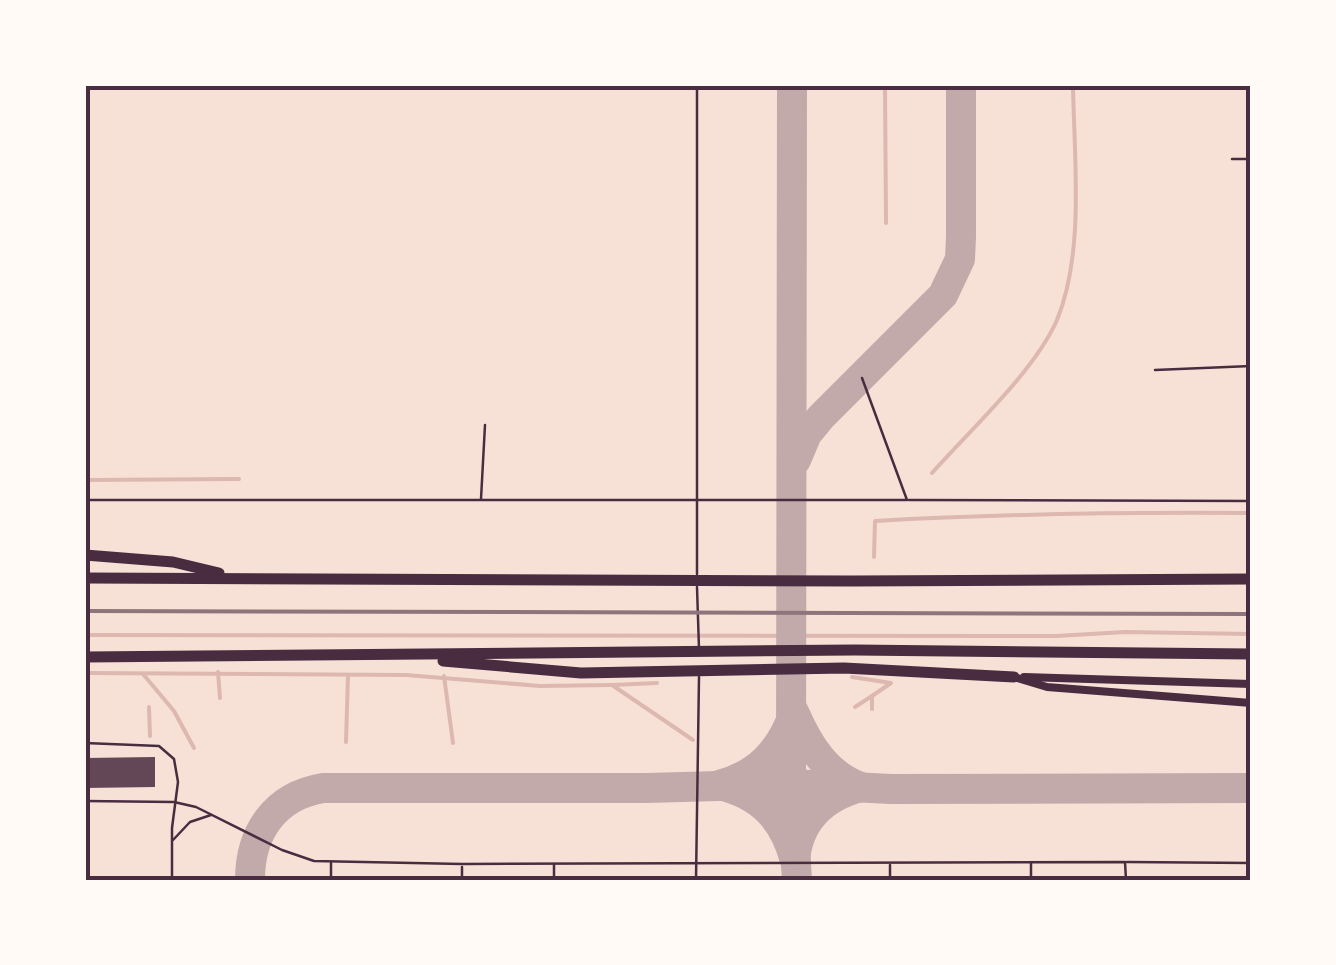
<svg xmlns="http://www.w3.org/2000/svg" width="1336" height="965" viewBox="0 0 1336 965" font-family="Commissioner,sans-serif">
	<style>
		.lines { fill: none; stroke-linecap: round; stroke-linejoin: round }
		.stream { stroke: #dcb8b0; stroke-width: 4 }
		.taxiway { stroke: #c3aaaa; stroke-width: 30 }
		.building { fill: #644757 }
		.service { stroke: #4a2c40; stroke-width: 2.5 }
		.tertiary { stroke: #4a2c40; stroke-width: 8 }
		.motorway { stroke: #4a2c40; stroke-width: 11 }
		.rail { stroke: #8f747c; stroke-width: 4 }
		.neatline { fill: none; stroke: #4a2c40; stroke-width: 4 }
	</style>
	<rect width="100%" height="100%" fill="#f7e1d7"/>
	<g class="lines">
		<g class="stream">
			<polyline points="885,85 886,223"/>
			<path d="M932,473C970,430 1034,372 1057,320C1085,252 1074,157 1073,85"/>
			<polyline points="85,480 239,479"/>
			<path d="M874,557L875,521C1000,514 1125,512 1251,513"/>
			<polyline points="85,635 1056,636 1125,632 1251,634"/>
			<polyline points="218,672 220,698"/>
			<polyline points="85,673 406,675 540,686 612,685"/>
			<polyline points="143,674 174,711 194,748"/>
			<polyline points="444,676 453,743"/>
			<polyline points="852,677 891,683 872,696"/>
			<polyline points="657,683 612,685 693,740"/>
			<polyline points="149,707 150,736"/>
			<polyline points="855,707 872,696 872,709"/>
			<polyline points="346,742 348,675"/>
		</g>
		<g class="taxiway">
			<polyline points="792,85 791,784 797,880"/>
			<polyline points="796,460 807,434 821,417 943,295 960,259 961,237 961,85"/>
			<path d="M794,712C808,744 826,775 861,787C823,797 798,821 795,861C784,819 761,795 719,785C758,775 781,750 794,712Z"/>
			<path d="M250,880C250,832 275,796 323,788H646L791,784L891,789L1251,788"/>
		</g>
	</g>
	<polygon class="building" points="155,757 155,787 85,788 85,758"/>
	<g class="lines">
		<g class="service">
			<polyline points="697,85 697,574"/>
			<polyline points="1232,159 1251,159"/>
			<polyline points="1155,370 1251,366"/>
			<polyline points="481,499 485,425"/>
			<polyline points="85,500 907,500 862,378"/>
			<polyline points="909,500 1251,501"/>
			<polyline points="697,587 699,649"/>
			<polyline points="85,743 159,746 174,759 178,782 172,828 172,880"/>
			<polyline points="85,801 174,802 196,807 282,850 314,861 462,864 1125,862 1126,880"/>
			<polyline points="173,840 190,822 211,815"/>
			<polyline points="1127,862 1251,863"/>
			<polyline points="554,865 554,880"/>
			<polyline points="462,867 462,880"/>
			<polyline points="331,880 331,863"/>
			<polyline points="696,880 699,677"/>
			<polyline points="890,880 890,865"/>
			<polyline points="1031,880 1031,863"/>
		</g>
		<g class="tertiary">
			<polyline points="1014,677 1047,687 1251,703"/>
			<polyline points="1024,677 1251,684"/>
		</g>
		<g class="motorway">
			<polyline points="85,555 173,562 219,573"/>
			<polyline points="85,578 852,581 1251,579"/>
			<polyline points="85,657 855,650 1251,654"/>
			<polyline points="443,661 581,673 844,668 1014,677"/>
		</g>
		<polyline class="rail" points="85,611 1251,614"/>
	</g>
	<rect width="1336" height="965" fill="none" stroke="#fffaf5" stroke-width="175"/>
	<rect x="88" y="88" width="1160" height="790" class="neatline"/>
</svg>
